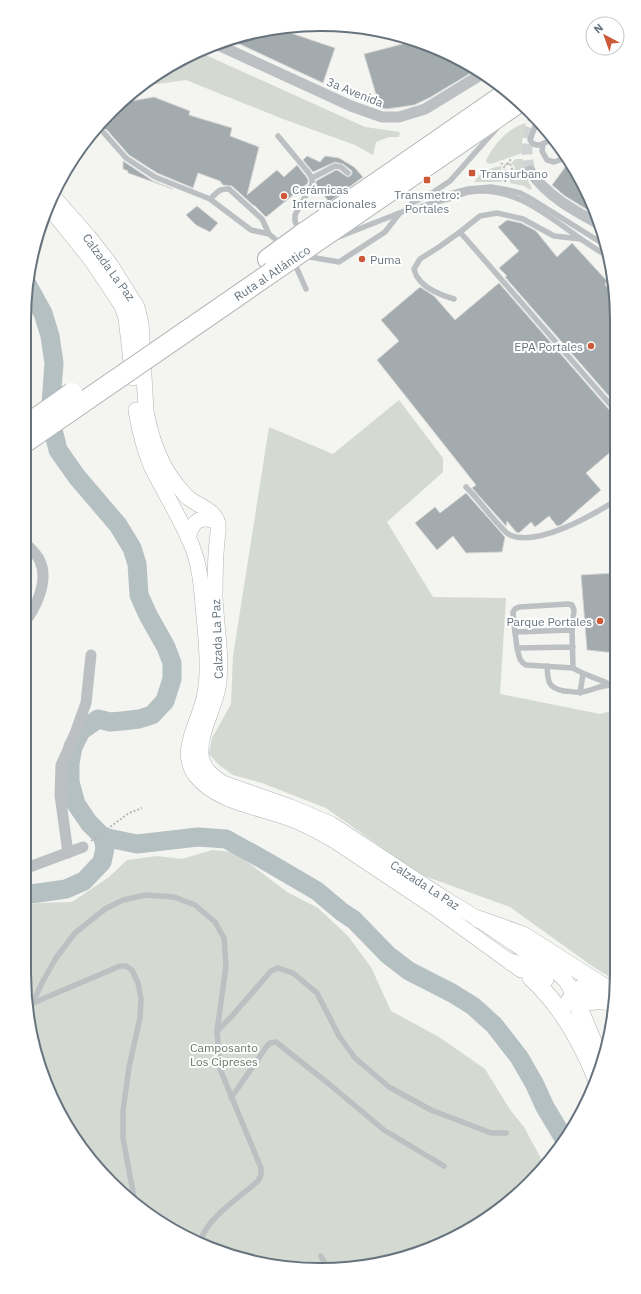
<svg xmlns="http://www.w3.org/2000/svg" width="641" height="1294" viewBox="0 0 641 1294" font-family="'IBM Plex Sans',sans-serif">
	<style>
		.green { fill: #d4d9d1 }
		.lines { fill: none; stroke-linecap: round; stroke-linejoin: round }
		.river { stroke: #b5c0c3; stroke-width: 19 }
		.building { fill: #a4abaf; stroke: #d6d6d4 }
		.street-tunnel { stroke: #d1d4d4; stroke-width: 11; stroke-dasharray: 11 5.5; stroke-linecap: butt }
		.secondary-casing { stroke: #b1b5b9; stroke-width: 16 }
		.primary-casing { stroke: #b0b4b7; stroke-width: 18 }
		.highway-casing { stroke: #b0b3b6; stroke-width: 22 }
		.path { stroke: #b6b9bb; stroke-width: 2; stroke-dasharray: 2 2; stroke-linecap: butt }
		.lane { stroke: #bcc0c2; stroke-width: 5.5 }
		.street { stroke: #bcc0c2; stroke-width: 11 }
		.secondary { stroke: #fff; stroke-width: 15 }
		.primary { stroke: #fff; stroke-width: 17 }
		.highway { stroke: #fff; stroke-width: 20 }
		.highway-bridge-casing { stroke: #b0b3b6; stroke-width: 22; stroke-linecap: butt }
		.highway-bridge { stroke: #fff; stroke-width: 20 }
		.poi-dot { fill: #cc5a39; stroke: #fff; stroke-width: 1.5 }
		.labels { text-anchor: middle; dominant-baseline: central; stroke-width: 4; stroke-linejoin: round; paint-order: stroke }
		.street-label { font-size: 12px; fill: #67747e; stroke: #fff }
		.poi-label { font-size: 12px; fill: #67747e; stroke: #fff; text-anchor: start }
		.park-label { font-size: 12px; fill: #697665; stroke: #fff }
		.rim { fill: none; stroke: #67747e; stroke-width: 2 }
	</style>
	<rect width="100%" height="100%" fill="#f4f4f1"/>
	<g class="green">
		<polygon points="199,52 365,127 400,132 399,137 389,137 376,142 373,155 355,145 283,119 186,80 157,84 146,83 172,64"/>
		<path d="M526,123L522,141V153L491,164L487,163L486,161C493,145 509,127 526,123Z"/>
		<polygon points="516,159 523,159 528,181 532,188 530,190 524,186 510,183 509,175 514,171 515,167 511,163"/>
		<path d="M502,166L501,169L504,173L503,181L499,182H474C480,173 490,167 502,166Z"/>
		<polygon points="399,400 443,458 443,472 387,522 433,597 506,598 500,694 600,714 616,710 616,981 592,966 510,907 419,874 326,808 262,783 233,775 219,765 209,754 212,738 231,704 233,656 269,427 333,454"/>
		<polygon points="212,850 234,852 287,892 318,908 348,936 371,967 391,1011 439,1037 485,1069 511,1111 524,1127 544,1164 530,1183 452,1239 359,1267 262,1264 172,1230 125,1196 85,1154 40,1069 24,973 24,908 36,903 72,902 109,877 127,860 157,856 182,859"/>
	</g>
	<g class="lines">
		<g class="river">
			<polyline points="27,284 43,313 50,336 54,363 50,417 58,450 77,477 118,525 132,548 137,564 139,595 148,615 166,647 172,663 172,679 165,701 152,715 139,719 122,721 110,722 98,719 81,731 73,747 70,763 70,782 76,804 89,823 103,837 137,844 198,837 226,839 264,860 317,891 342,912 354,920 388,955 409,971 452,993 473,1006 494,1025 519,1057 534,1083 545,1107 563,1137"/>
			<polyline points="24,895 66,889 84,881 102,862 105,848 103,837"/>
		</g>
	</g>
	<g class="building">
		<polygon points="276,28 335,48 323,83 229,39"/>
		<polygon points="414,41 451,54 476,70 429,98 414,105 387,109 380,108 364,54"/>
		<polygon points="154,97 190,111 189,115 232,128 230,136 259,147 247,195 277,170 284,177 297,165 308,179 308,183 266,217 254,205 254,206 232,186 223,185 220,181 198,173 193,188 157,173 129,155 107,130 97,127 120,103"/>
		<polygon points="307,156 320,162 325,156 339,158 354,167 363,177 329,202 316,185 316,181 336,170 339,171 346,176 349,177 352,174 352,171 343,164 335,162 313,172 303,160"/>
		<polygon points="123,161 153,181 173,189 128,173 128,171 123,169"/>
		<polygon points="569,162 595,207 596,215 565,196 552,185"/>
		<polygon points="197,206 218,223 210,232 196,225 186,215"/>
		<polygon points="507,220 521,223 536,231 557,257 572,243 607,281 605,284 606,286 609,288 613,288 615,290 615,403 505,277 507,276 499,268 519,251 498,227"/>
		<polygon points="499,283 612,413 615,414 615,448 586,473 601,490 561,525 557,526 549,516 535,527 531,522 519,533 516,532 507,521 506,526 472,488 476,485 377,360 399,341 381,320 420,287 434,296 455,320"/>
		<polygon points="466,493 505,537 502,552 466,553 453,536 437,550 415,523 435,507 440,513"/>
		<polygon points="615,573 615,653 587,650 581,575"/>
	</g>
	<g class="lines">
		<path class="street-tunnel" d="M530,171C525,152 526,136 534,119"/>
		<defs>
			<g id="secondary">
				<path d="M52,195L89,237L110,264L137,307L141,323L146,411C151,438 162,469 181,490C184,493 186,497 190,499C200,507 218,511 218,527C219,532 217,537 217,542C215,560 215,579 215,597C216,626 223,659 218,688C214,709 199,734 201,755C203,769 212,776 223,783L291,807L331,824L442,897L478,919L558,973L566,981L572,991"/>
				<polyline points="48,206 92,261 122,306 126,318 133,378"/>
				<path d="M136,410C139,430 144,449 152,468C165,494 181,519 192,546C202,571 202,600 205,627C207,648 209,672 205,693C201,721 176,750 196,776C216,802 262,808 291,819C307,825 321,833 335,841L434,907L521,970"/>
				<path d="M188,538C193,520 199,516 217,521"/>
			</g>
			<g id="primary">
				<polyline points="478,919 523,935 603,986"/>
				<polyline points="511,962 533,969 545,979"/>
				<path d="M531,978C561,1005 581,1041 596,1078"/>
				<path d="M569,1001C579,1008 597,995 615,1004"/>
				<polyline points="602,1063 572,991 587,987 603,986 616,991"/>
			</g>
			<g id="highway">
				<polyline points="268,259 301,235 508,92"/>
				<polyline points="272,272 518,103"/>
			</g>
		</defs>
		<use href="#secondary" class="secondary-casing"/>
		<use href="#primary" class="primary-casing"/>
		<use href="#highway" class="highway-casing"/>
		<g class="path">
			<polyline points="501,163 505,166"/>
			<polyline points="509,164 508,163 511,159"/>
			<circle cx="508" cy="168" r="4"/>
			<polyline points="505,182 508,173"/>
			<polyline points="91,841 129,813 142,808"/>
		</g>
		<g class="lane">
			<path d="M537,121L530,140C536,150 545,143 551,139"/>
			<polyline points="104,133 126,158 155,177 210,199 251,230 269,234"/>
			<polyline points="278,136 308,172 312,178 312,184 295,215 295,221 299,231"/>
			<polyline points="543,144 542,151 547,160 554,162 560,160 564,155"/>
			<polyline points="312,178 335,166 341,167 348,173"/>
			<polyline points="441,188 439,192 441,195 446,195 468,189 491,187 508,190 520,193 533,200 605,245"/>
			<path d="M210,199C217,193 219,188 229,189L262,219L269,234L281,244"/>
			<polyline points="407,210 412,203 432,193 450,181 497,128"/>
			<path d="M336,238L407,210L414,209C426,205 439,201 452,198C457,196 463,193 469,192C525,183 563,233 608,256"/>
			<polyline points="581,239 554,236 523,219 497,213 480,216 460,232 615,410"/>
			<polyline points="304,256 339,262 385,232 399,214"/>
			<polyline points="294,262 306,289"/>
			<polyline points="609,284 614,284"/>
			<path d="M454,299C443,296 425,289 418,278C416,276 415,272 414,269L420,259L439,247L460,232"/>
			<path d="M466,487C479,500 490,516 503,529C505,531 507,534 510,535C537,547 591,516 615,501"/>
			<polyline points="515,632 513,612 515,609 519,607 568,604 572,605 574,610 572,630"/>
			<path d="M517,648C519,655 519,662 526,665L573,668L572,630L515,632L517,648L573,647"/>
			<path d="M547,666C548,680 547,688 564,691C570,691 576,693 582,692C594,690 604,683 616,686"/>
			<path d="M573,668C584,675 597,678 609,684"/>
			<polyline points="580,693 583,674"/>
			<polyline points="33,1003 120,966 126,966 132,970 138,983 141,999 140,1018 129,1067 123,1111 123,1138 135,1203"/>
			<path d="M30,1008L43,981L56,958L75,933L105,909L123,900L146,895L174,897L195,905L215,922L224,938L226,966L217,1031L220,1069L261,1168V1175L258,1181C238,1199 210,1215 200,1241"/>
			<polyline points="217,1031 231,1017 271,971 278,968 293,973 317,993 339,1036 355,1058 389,1087 431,1110 491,1133 506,1133"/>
			<polyline points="231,1098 267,1046 270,1043 276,1042 329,1084 384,1130 444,1166"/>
			<polyline points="321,1256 326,1266"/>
		</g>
		<g class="street">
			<polyline points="216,44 351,106 382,117 399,117 425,109 482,74"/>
			<path d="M530,171C547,196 573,210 599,224"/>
			<path d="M24,623C36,608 49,581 40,561C37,554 30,548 24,542"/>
			<polyline points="68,853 60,795 61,765 73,739 86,703 91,655"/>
			<polyline points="24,869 83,847"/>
		</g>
		<use href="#secondary" class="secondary"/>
		<use href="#primary" class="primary"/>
		<use href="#highway" class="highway"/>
		<defs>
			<g id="highway-bridge">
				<polyline points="25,426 72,393"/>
				<polyline points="24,443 272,272"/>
			</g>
		</defs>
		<use href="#highway-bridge" class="highway-bridge-casing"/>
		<use href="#highway-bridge" class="highway-bridge"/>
	</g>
	<g class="poi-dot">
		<rect x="468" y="169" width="8" height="8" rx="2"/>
		<rect x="423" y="176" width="8" height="8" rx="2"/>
		<circle cx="284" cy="196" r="4"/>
		<circle cx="362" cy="259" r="4"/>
		<circle cx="591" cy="346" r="4"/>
		<circle cx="600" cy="621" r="4"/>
	</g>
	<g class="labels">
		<g class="street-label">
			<text transform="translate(355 92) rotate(22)">3a Avenida</text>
			<text transform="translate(109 267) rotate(54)">Calzada La Paz</text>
			<text transform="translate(272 273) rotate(-34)">Ruta al Atlántico</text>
			<text transform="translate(217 639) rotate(-92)">Calzada La Paz</text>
			<text transform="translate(425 885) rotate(33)">Calzada La Paz</text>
		</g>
		<g class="poi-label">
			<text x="480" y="173">Transurbano</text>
			<text x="292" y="189">Cerámicas<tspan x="292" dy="14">Internacionales</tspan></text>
			<text x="427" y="194" text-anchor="middle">Transmetro:<tspan x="427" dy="14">Portales</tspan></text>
			<text x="370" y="259">Puma</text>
			<text x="583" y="346" text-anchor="end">EPA Portales</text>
			<text x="592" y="621" text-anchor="end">Parque Portales</text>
		</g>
		<g class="park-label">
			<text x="224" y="1047">Camposanto<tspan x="224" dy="14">Los Cipreses</tspan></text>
		</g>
	</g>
	<path d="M0 0H641V1294H0ZM320 31H321A289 289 0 0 1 610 320V974A289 289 0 0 1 321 1263H320A289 289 0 0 1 31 974V320A289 289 0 0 1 320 31Z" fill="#fff" fill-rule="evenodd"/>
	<path class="rim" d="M320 31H321A289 289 0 0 1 610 320V974A289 289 0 0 1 321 1263H320A289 289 0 0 1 31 974V320A289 289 0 0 1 320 31Z"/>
	<g transform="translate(605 36) rotate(319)"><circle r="19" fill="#ffffff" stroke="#c2c7cb"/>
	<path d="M0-3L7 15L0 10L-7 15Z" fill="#cc5a39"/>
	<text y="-6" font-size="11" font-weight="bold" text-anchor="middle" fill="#67747e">N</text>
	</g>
</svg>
